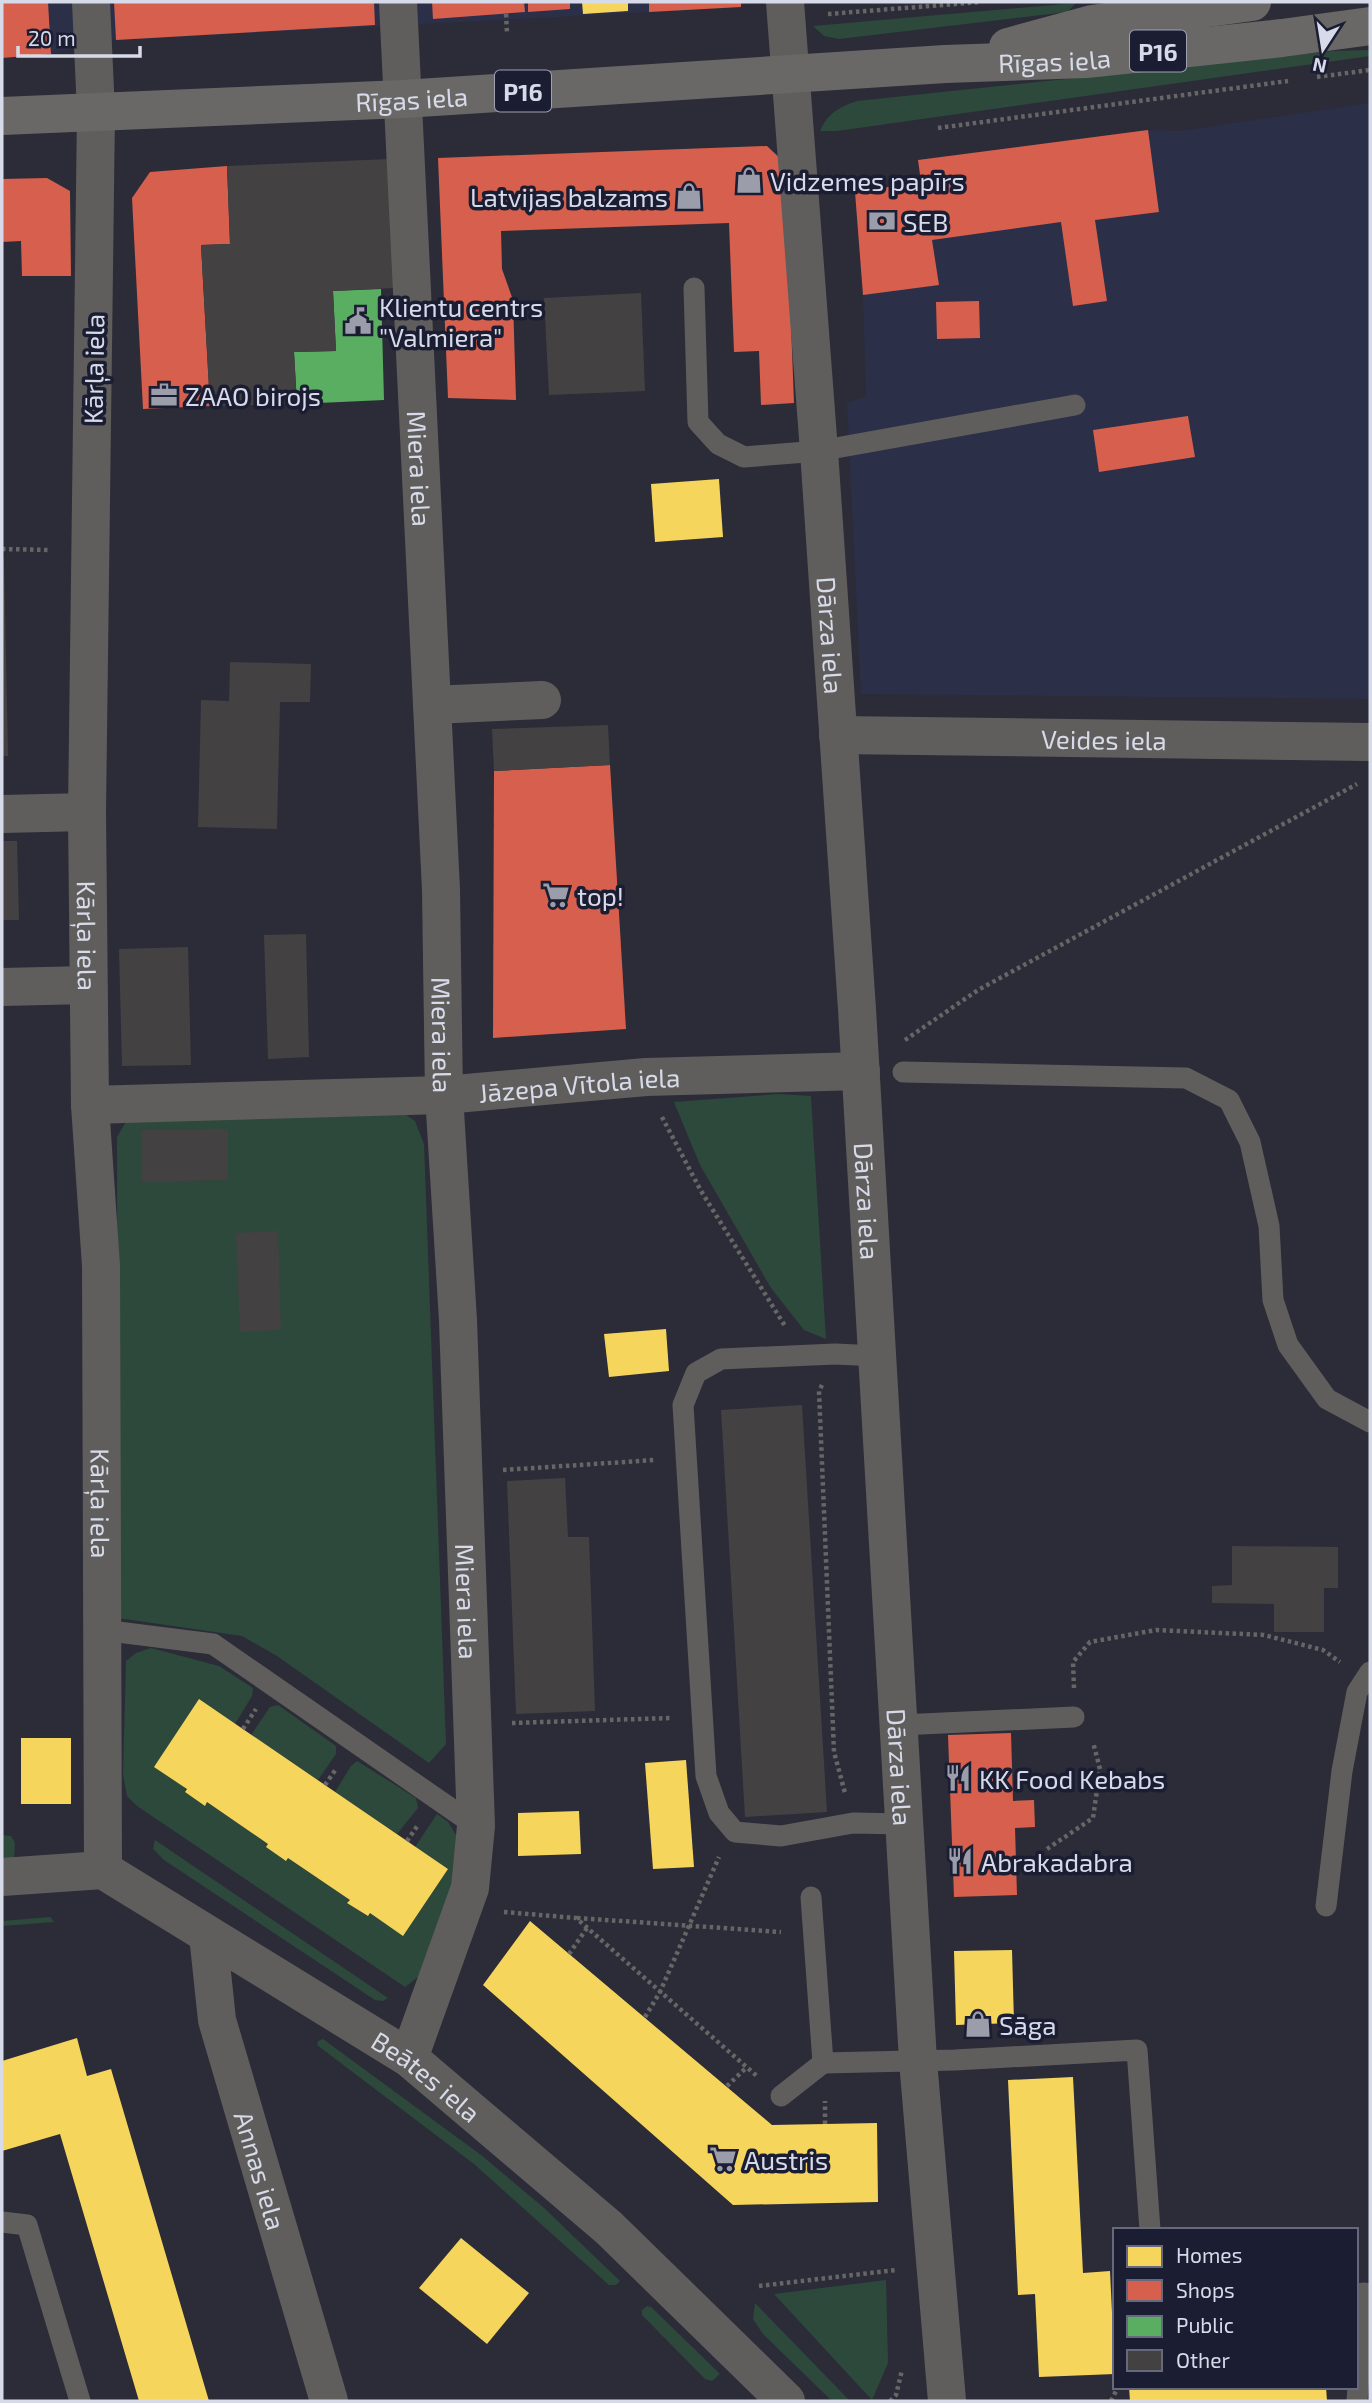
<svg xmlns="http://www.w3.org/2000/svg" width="1372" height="2403" viewBox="0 0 1372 2403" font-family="'Exo 2',sans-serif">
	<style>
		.built { fill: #2c2f48 }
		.green { fill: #2d493b }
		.homes { fill: #f6d55c }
		.shops { fill: #d6604d }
		.public { fill: #5aae61 }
		.building { fill: #444143 }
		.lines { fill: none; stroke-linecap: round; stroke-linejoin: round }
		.path { stroke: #666667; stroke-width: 4.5; stroke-dasharray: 3.5 3.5; stroke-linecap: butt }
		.service { stroke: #605e5c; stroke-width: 21 }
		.minor { stroke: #605e5c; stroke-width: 38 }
		.tertiary { stroke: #605e5c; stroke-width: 38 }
		.primary { stroke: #6a6867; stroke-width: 38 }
		.labels { text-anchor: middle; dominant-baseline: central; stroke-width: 7; stroke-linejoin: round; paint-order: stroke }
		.shield { fill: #1b1d33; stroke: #9fa1b2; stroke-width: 2 }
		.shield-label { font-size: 24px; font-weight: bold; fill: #d7dae9 }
		.street-label { font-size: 26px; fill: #d7dae9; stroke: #1b1d33 }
		.poi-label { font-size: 26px; fill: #d7dae9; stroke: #1b1d33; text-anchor: start }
	</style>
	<rect width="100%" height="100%" fill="#2b2c37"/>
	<g class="built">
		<polygon points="2,2 754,2 754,4 693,10 116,40 51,54 2,58"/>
		<polygon points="1370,103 1370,699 861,694 847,403 866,396 863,295 855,192 921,182 918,160 1148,130 1180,131"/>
	</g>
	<g class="green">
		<polygon points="1076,3 1067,12 839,39 824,36 813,26"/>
		<path d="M1370,50V56L837,131H820C828,113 839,107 857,101L1333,51Z"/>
		<polygon points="779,1094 811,1096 826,1339 804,1330 771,1288 700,1165 674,1102"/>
		<polygon points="399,1110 415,1121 424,1144 446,1744 429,1763 277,1656 242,1636 118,1618 117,1137 127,1120"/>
		<polygon points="151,1648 219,1666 253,1688 252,1696 235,1724 199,1700 185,1792 205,1806 207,1802 268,1844 286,1861 288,1858 350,1900 348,1903 367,1916 370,1913 403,1935 448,1869 415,1847 437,1814 448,1822 460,1841 445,1942 418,1977 405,1987 137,1806 127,1796 123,1774 126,1661 136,1653"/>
		<polygon points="278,1705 336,1746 336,1754 318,1780 251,1735 270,1707"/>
		<polygon points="357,1761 416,1798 418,1808 397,1834 335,1792 351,1766"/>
		<polygon points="2,1835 11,1836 15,1843 14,1859 2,1859"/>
		<polygon points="155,1840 388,1998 383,2001 375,2000 164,1860 153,1849"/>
		<polygon points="50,1917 54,1922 2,1926 2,1921"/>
		<polygon points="323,2039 481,2155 543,2207 620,2281 616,2285 609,2285 474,2164 317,2045 318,2041"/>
		<polygon points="886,2280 888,2363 872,2400 774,2294"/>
		<polygon points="755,2303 850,2401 832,2401 763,2334 753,2319"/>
		<polygon points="647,2306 651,2307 716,2370 720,2374 712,2381 705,2379 642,2315 642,2310"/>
	</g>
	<g class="homes">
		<polygon points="582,2 628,2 628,11 583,14"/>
		<polygon points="719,479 723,537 655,542 651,484"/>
		<polygon points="666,1329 669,1371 609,1377 604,1334"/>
		<polygon points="199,1699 448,1869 403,1936 370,1913 368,1916 347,1903 350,1900 288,1858 286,1861 266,1847 268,1844 207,1802 205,1806 185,1792 187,1789 154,1767"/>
		<rect x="21" y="1738" width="50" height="66"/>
		<polygon points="686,1760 694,1867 653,1869 645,1763"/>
		<polygon points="579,1811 581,1854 518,1856 518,1813"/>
		<polygon points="530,1921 772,2125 877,2123 878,2202 733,2205 483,1985"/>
		<polygon points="1012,1950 1014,2023 956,2025 954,1951"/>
		<polygon points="77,2038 87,2076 111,2069 209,2401 139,2401 60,2134 2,2151 2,2061"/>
		<polygon points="1073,2077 1083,2273 1110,2271 1115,2374 1039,2377 1035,2294 1018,2295 1008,2080"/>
		<polygon points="461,2238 529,2293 487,2344 419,2288"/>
		<polygon points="1129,2387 1326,2387 1327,2401 1130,2401"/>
	</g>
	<g class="shops">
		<polygon points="2,2 48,2 51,54 2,58"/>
		<polygon points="114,2 374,2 375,25 116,40"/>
		<polygon points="432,2 524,2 525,12 433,19"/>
		<polygon points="528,2 570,2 570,9 528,12"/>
		<polygon points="649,2 741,2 741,7 649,12"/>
		<polygon points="1148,130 1159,212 1095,220 1107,301 1073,306 1061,222 932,240 939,285 863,295 855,192 921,182 918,160"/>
		<polygon points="767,146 785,163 794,403 761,405 759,351 734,352 729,223 501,231 502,269 513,300 516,400 448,398 438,158"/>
		<polygon points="227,166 230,244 201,245 210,406 143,409 132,198 150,172"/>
		<polygon points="47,178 70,191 71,276 22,276 21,241 2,242 2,179"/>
		<polygon points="979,301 980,338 937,339 936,302"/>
		<polygon points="1188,416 1195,457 1099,472 1093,430"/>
		<polygon points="610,765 626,1029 493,1038 494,771"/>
		<polygon points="1011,1733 1013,1801 1034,1800 1035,1827 1015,1828 1017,1895 954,1897 948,1735"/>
	</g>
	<polygon class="public" points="381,289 384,400 297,404 294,352 336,351 333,291"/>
	<g class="building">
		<polygon points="389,159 394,288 333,291 336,351 294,352 297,404 210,406 201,245 230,244 227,166"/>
		<polygon points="641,293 645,391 549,395 544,298"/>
		<polygon points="2,558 4,558 8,756 2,756"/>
		<polygon points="230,662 311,664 310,702 280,702 277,829 198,827 201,700 229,701"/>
		<polygon points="608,725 610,765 494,771 492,729"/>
		<polygon points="2,841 17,841 19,920 2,920"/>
		<polygon points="306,934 309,1057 268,1059 264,935"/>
		<polygon points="188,947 191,1065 122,1066 119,949"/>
		<polygon points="228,1129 228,1180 142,1182 142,1130"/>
		<polygon points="278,1231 281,1330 240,1332 236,1233"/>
		<polygon points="802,1405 827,1812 745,1817 721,1410"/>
		<polygon points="565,1478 568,1537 589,1537 595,1711 516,1714 507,1481"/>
		<polygon points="1232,1546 1338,1547 1338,1588 1324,1588 1324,1632 1274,1632 1274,1604 1212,1603 1212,1586 1232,1585"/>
	</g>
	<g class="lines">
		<g class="path">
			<polyline points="506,14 507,33"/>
			<polyline points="828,14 981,2"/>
			<polyline points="1317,77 1370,70"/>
			<polyline points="938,128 1288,81"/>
			<polyline points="2,549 50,550"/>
			<polyline points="905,1040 978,990 1357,784"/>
			<polyline points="662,1117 701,1191 785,1326"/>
			<polyline points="822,1385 819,1391 834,1752 845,1793"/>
			<polyline points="503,1470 655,1460"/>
			<polyline points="1074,1688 1073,1662 1090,1642 1156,1630 1264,1635 1323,1650 1340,1662"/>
			<polyline points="512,1723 671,1718"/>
			<polyline points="243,1729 256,1709"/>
			<polyline points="325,1785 336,1769"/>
			<polyline points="407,1841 418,1825"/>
			<polyline points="1047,1849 1093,1818 1100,1769 1093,1742"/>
			<polyline points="504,1912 576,1918 758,2077"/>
			<polyline points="577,1918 781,1932"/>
			<polyline points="569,1954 587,1928"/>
			<polyline points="645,2017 660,1992 719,1857"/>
			<polyline points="727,2086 747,2067"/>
			<polyline points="825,2124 825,2101"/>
			<polyline points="759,2286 896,2270"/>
			<polyline points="890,2401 896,2395 902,2370"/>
			<polyline points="1111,2401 1118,2387"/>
		</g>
		<g class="service">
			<polyline points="694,288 698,422 718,444 744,457 819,451 1075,405"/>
			<polyline points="903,1072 1186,1078 1229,1100 1250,1142 1269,1226 1273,1300 1288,1345 1327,1399 1370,1422"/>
			<polyline points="878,1356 835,1354 721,1359 696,1373 683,1405 706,1776 719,1813 735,1832 781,1836 853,1823 905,1824"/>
			<polyline points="102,1630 213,1644 476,1826"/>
			<polyline points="900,1725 1074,1717"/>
			<polyline points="811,1897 823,2063 955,2060 1137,2050 1150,2230"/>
			<polyline points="1326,1906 1342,1771 1357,1692 1370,1672"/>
			<polyline points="781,2096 823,2063"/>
			<polyline points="2,2222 27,2225 80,2401"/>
			<polyline points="1356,2294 1365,2293 1357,2401"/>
		</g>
		<g class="minor">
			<path id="s1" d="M91,2L96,112L87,812L90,1105L101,1266L103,1870"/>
			<path id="s2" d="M398,2L441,890L444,1095L458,1320L476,1826L470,1888L409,2058"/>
			<path id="s3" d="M785,2L819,451L857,1009L918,2061L947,2401"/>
			<polyline points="432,705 542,700"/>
			<path id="s4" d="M838,735L1370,742"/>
			<polyline points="2,814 87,812"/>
			<polyline points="2,987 88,985"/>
			<path id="s5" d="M90,1105L444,1095L646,1077L861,1071"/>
			<path id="s6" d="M208,1935L217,2020L329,2401"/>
		</g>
		<path class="tertiary" id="s7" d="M2,1877L103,1870L409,2058L609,2228L786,2401"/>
		<g class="primary">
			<polyline points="1008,47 1092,24 1252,2"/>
			<path id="s8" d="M2,116L403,99L945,64L1086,59L1282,38L1370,26"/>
		</g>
	</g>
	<defs>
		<symbol id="shop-bare" viewBox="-9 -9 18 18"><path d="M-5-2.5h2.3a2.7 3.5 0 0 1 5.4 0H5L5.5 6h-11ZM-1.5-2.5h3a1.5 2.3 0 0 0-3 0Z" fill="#9b9dab" stroke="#1b1d33" stroke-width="2.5" paint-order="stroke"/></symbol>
		<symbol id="bank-bare" viewBox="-9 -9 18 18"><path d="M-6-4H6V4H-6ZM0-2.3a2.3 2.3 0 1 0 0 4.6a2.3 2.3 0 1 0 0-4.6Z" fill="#9b9dab" stroke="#1b1d33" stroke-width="2.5" paint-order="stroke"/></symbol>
		<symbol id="civic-bare" viewBox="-9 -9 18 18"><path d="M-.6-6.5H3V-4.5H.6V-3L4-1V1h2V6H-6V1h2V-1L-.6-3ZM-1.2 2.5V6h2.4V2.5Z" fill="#9b9dab" stroke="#1b1d33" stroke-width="2.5" paint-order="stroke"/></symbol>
		<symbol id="office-bare" viewBox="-9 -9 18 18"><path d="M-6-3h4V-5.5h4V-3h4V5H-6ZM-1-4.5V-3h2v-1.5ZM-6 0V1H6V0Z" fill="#9b9dab" stroke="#1b1d33" stroke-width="2.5" paint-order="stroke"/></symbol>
		<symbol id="supermarket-bare" viewBox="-9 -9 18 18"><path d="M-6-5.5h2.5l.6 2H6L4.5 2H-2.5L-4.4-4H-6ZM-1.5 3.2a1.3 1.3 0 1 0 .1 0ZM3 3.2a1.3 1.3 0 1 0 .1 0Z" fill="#9b9dab" stroke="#1b1d33" stroke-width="2.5" paint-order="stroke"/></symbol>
		<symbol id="restaurant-bare" viewBox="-9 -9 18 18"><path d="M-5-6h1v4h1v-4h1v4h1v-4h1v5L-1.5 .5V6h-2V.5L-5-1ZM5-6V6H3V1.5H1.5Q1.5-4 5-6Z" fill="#9b9dab" stroke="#1b1d33" stroke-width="2.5" paint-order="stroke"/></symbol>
	</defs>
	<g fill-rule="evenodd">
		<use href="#shop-bare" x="730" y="161" width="38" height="38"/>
		<use href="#shop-bare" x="670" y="177" width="38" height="38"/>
		<use href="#bank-bare" x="863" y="202" width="38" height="38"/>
		<use href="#civic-bare" x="339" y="302" width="38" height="38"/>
		<use href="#office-bare" x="145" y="376" width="38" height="38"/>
		<use href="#supermarket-bare" x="537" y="876" width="38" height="38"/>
		<use href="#restaurant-bare" x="939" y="1759" width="38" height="38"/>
		<use href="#restaurant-bare" x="941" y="1842" width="38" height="38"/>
		<use href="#shop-bare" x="959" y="2005" width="38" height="38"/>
		<use href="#supermarket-bare" x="704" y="2140" width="38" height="38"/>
	</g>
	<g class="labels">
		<g class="shield">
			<rect x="1130" y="30.5" width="56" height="41" rx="5"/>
			<rect x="495" y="70.5" width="56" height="41" rx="5"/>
		</g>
		<g class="shield-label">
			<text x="1158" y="51">P16</text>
			<text x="523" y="91">P16</text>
		</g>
		<g class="street-label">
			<text stroke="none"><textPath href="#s8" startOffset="1054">Rīgas iela</textPath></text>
			<text stroke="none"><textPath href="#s8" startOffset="410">Rīgas iela</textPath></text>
			<text transform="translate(93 369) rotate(-89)">Kārļa iela</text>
			<text stroke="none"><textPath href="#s2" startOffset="467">Miera iela</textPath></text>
			<text stroke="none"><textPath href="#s3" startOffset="635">Dārza iela</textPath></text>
			<text stroke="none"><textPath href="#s4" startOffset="266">Veides iela</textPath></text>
			<text stroke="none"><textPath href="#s1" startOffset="934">Kārļa iela</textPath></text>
			<text stroke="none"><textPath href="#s2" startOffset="1034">Miera iela</textPath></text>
			<text stroke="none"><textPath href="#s5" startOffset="490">Jāzepa Vītola iela</textPath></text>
			<text stroke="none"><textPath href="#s3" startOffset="1202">Dārza iela</textPath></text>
			<text stroke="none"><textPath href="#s1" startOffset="1502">Kārļa iela</textPath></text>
			<text stroke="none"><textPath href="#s2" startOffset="1601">Miera iela</textPath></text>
			<text stroke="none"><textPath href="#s3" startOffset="1769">Dārza iela</textPath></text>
			<text stroke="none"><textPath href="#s7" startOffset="485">Beātes iela</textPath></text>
			<text stroke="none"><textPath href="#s6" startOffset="242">Annas iela</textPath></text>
		</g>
		<g class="poi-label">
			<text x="770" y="180">Vidzemes papīrs</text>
			<text x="668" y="196" text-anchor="end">Latvijas balzams</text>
			<text x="903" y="221">SEB</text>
			<text x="379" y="306">Klientu centrs<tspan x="379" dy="30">"Valmiera"</tspan></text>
			<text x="185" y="395">ZAAO birojs</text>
			<text x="577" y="895">top!</text>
			<text x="979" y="1778">KK Food Kebabs</text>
			<text x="981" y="1861">Abrakadabra</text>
			<text x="999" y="2024">Sāga</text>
			<text x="744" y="2159">Austris</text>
		</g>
	</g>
	<rect width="1372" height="2403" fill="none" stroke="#d7dae9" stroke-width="7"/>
	<rect x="1113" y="2228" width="245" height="161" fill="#1b1d33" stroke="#66697c" stroke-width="2"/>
	<rect x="1127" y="2246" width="35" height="21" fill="#f6d55c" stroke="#66697c" stroke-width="2"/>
	<text x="1176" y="2263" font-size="21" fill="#d7dae9">Homes</text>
	<rect x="1127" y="2280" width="35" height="21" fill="#d6604d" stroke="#66697c" stroke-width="2"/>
	<text x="1176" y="2298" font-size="21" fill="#d7dae9">Shops</text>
	<rect x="1127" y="2316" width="35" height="21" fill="#5aae61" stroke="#66697c" stroke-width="2"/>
	<text x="1176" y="2333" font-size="21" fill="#d7dae9">Public</text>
	<rect x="1127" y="2350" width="35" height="21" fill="#444143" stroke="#66697c" stroke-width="2"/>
	<text x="1176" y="2368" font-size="21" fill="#d7dae9">Other</text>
	<g transform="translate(1323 49) rotate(192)" stroke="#1b1d33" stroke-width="5" paint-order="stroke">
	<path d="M0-5L12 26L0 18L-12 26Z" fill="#d7dae9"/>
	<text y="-10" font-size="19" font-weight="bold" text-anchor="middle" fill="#d7dae9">N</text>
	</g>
	<path d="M18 46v10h122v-10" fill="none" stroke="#d7dae9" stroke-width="3.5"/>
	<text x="28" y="46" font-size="21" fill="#d7dae9" stroke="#1b1d33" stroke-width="5" paint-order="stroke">20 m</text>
</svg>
